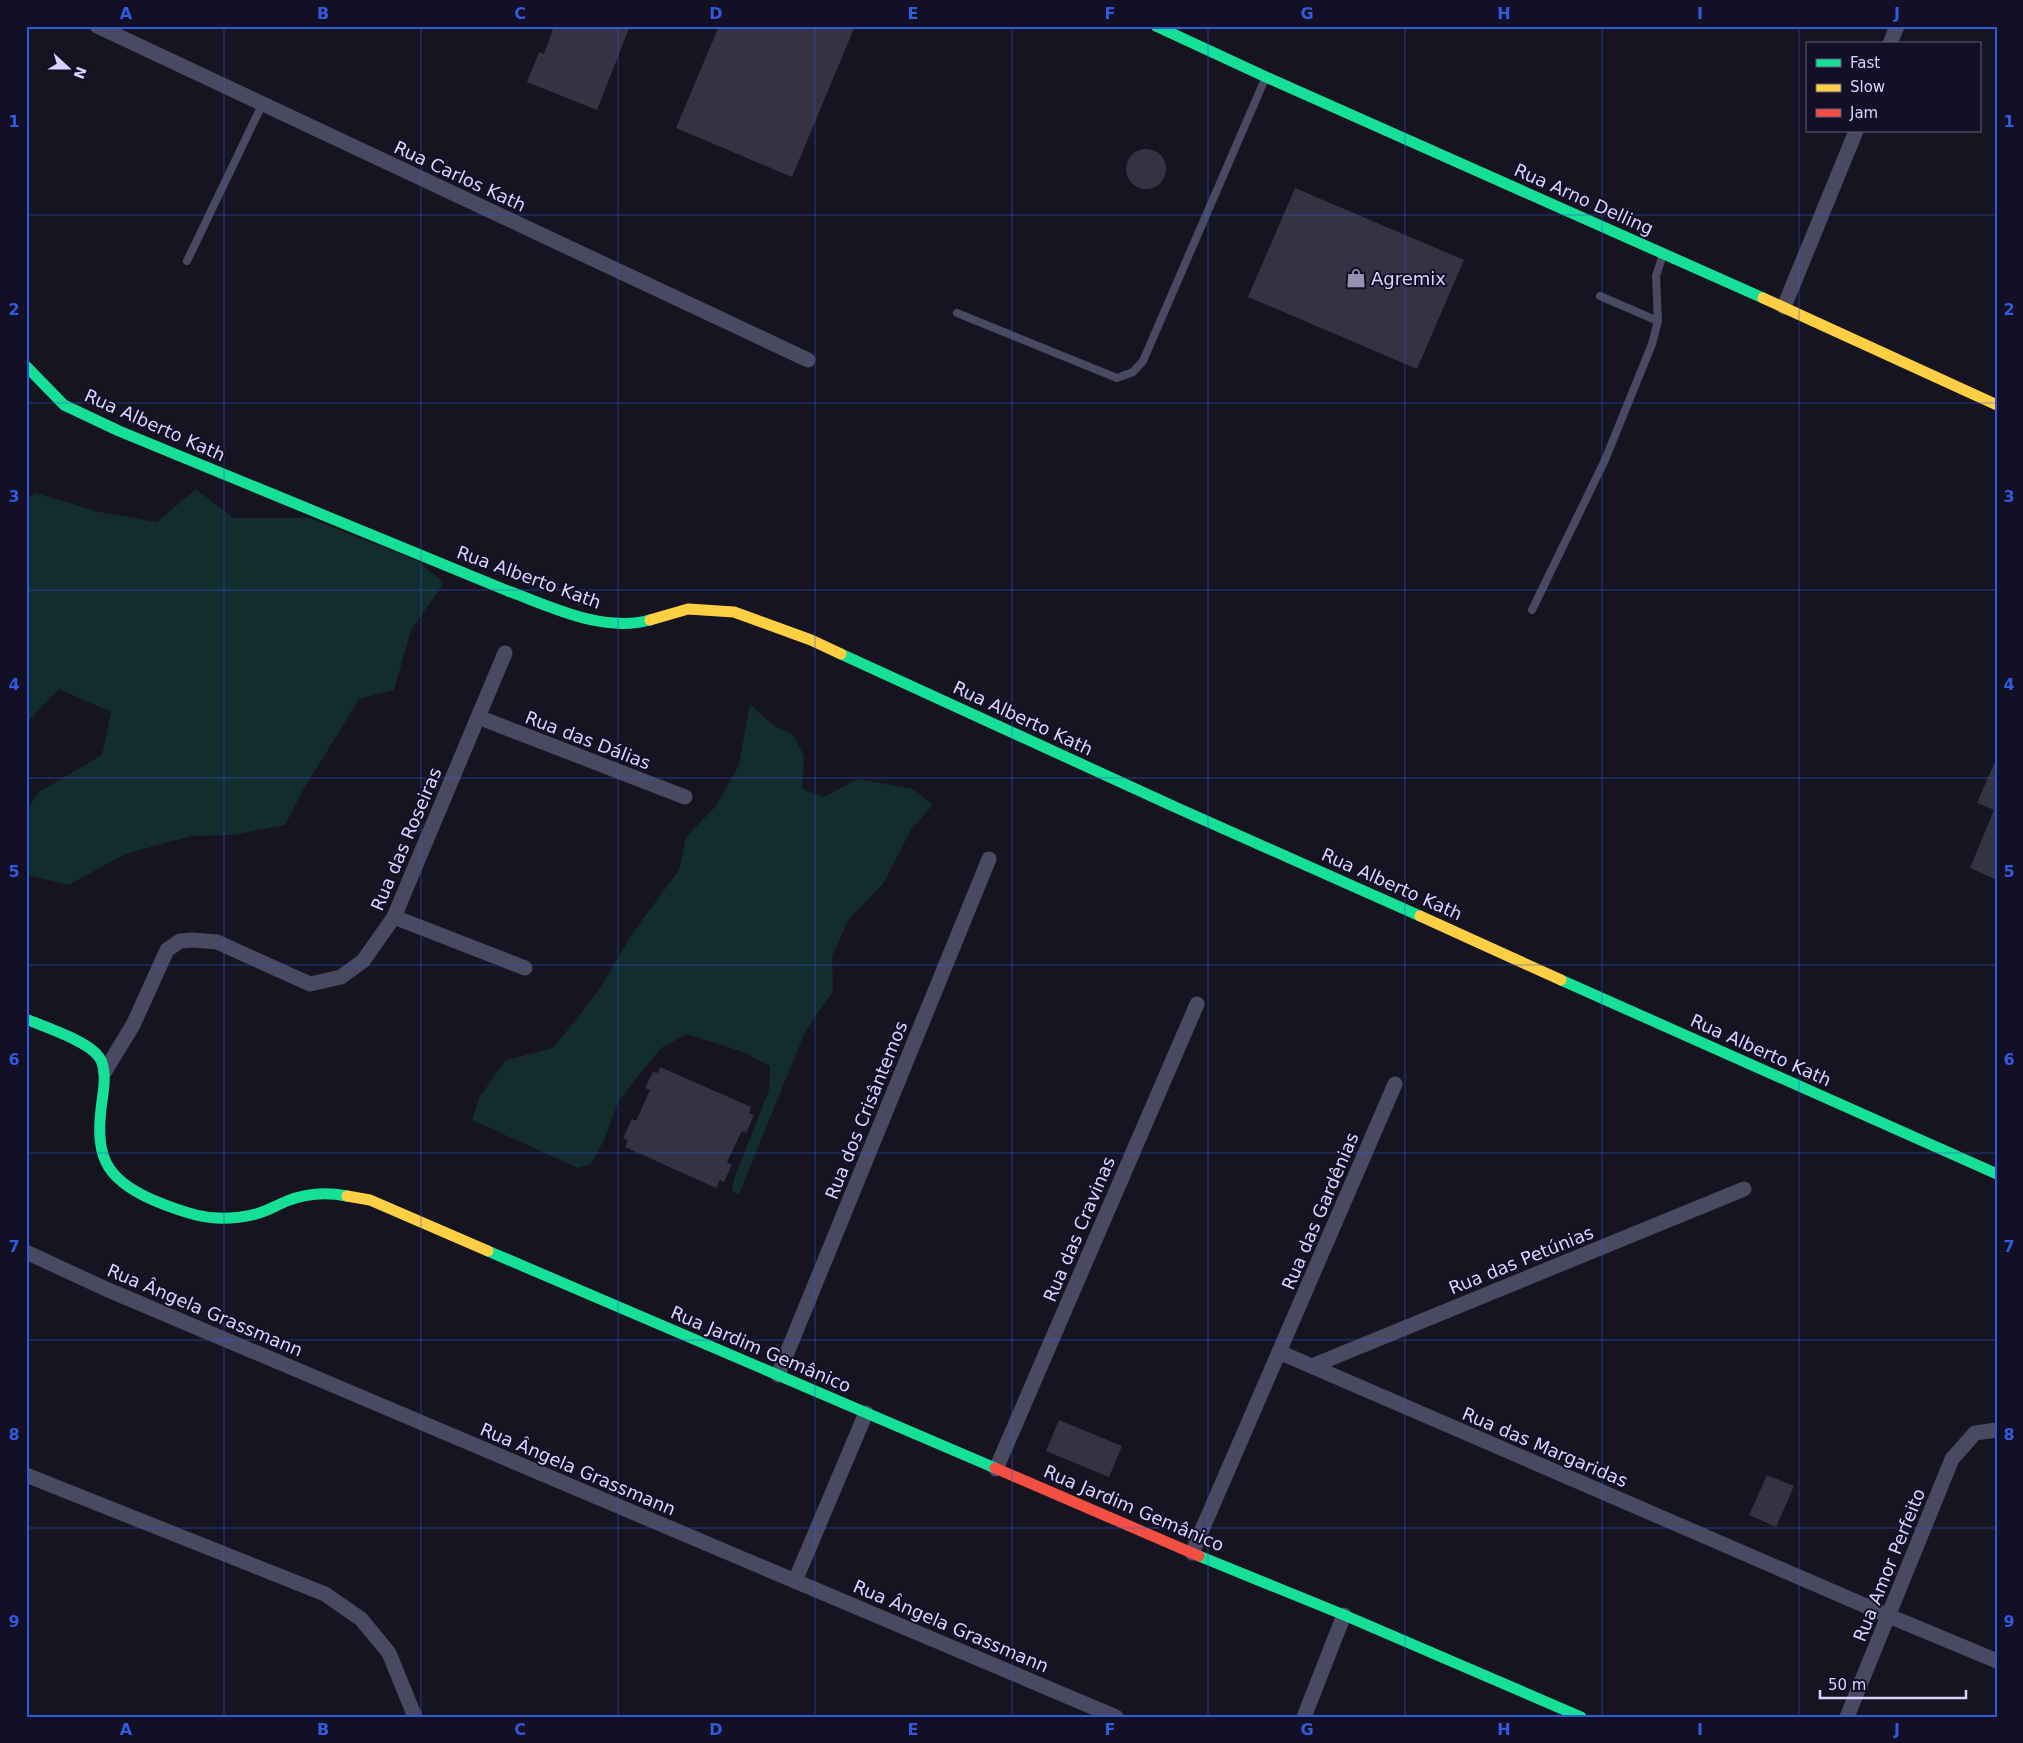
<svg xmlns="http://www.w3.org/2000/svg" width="2023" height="1743" viewBox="0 0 2023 1743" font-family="'DejaVu Sans',sans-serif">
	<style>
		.green { fill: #132c2d }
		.building { fill: #343243 }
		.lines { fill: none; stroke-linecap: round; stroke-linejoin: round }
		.lane { stroke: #4a4962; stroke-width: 8 }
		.street { stroke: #4a4962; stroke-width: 15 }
		.fast { stroke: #16e098; stroke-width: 11 }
		.slow { stroke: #ffcf43; stroke-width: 11 }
		.jam { stroke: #f24e42; stroke-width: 11 }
		.grid { fill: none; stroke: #305bdc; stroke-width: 1; stroke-opacity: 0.55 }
		.labels { text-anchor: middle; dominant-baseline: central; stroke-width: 4; stroke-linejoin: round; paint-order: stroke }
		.street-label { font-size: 18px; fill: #d9d4ff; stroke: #130f26 }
		.poi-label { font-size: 18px; fill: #d9d4ff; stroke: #130f26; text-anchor: start }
		.neatline { fill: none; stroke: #305bdc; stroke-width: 2 }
		.grid-label { font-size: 16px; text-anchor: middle; font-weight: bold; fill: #305bdc }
	</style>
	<rect width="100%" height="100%" fill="#161421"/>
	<g class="green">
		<polygon points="196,489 233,518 309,518 418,561 444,583 411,630 394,690 359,699 302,792 285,825 234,835 191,836 125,854 69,885 26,875 26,811 39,792 102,755 111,712 59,689 26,723 26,499 36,493 99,512 157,522"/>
		<polygon points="750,704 773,725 793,735 804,756 802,789 824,797 858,779 913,789 933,805 911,830 883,884 849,919 832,956 833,991 805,1032 739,1194 732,1192 734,1179 769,1090 770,1066 743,1052 687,1034 661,1048 619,1100 604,1140 591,1164 578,1168 472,1120 480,1096 506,1060 553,1048 599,990 632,934 679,870 686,837 715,807 739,765"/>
	</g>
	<g class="building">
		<polygon points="554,26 630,26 597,110 527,82 539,52 544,54"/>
		<polygon points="719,26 855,26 792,177 676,128"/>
		<circle cx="1146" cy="169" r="20"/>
		<polygon points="1295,188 1464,260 1417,369 1248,297"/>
		<polygon points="1997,757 1997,880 1970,868 1994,810 1977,803"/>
		<polygon points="660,1067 751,1107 749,1113 754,1115 746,1133 742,1131 727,1162 732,1165 724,1182 720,1180 716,1188 625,1147 628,1140 623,1138 632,1119 636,1121 650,1090 645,1088 653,1072 658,1073"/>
		<polygon points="1059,1420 1122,1446 1109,1477 1046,1451"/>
		<polygon points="1767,1475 1794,1486 1776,1527 1749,1515"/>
	</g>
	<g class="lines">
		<g class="lane">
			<polyline points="187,261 262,105"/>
			<polyline points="1600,296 1658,321"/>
			<polyline points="957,313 1117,378 1133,372 1143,361 1265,79"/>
			<polyline points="1532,610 1605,460 1652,344 1658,321 1656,276 1663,255"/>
		</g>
		<g class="street">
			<polyline points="97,26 808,360"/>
			<polyline points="1890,44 1897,26"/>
			<polyline points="1784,307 1856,131"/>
			<polyline points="478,717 685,797"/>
			<polyline points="394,917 525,968"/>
			<polyline points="105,1071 133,1025 167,950 180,941 193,940 217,942 310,984 341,977 363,961 394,917 505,653"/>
			<polyline points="26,1252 106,1289 1116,1717"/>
			<polyline points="1279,1352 1889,1616 1997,1661"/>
			<polyline points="1312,1366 1744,1189"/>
			<polyline points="778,1375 989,859"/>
			<polyline points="996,1469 1197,1004"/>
			<polyline points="26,1475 325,1594 361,1619 389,1653 415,1717"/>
			<polyline points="1192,1553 1395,1084"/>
			<polyline points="795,1581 866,1413"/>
			<polyline points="1304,1717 1344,1615"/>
			<polyline points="1847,1717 1952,1459 1975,1433 1997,1430"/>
		</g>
		<g class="fast">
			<polyline points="1156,26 1266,77 1763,298"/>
			<path d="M26,366L64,405L119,431L508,591C552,607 602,633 650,620"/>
			<polyline points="841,654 1175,807 1420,916"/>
			<polyline points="1561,980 1997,1174"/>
			<path d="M26,1019C45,1027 88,1041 99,1057C107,1068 104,1088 102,1101C95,1153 102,1178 153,1200C167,1206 181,1211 196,1215C216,1220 236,1219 256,1214C267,1211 277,1205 287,1201C307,1193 327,1192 347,1196"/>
			<polyline points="488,1251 995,1468"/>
			<polyline points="1199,1556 1344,1615 1581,1717"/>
		</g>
		<g class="slow">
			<polyline points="1763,298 1997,405"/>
			<polyline points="650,620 688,609 734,612 811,640 841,654"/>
			<polyline points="1420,916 1561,980"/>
			<polyline points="347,1196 370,1200 488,1251"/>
		</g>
		<polyline class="jam" points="995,1468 1199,1556"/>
	</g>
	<path class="grid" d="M224,26V1717M421,26V1717M618,26V1717M815,26V1717M1012,26V1717M1208,26V1717M1405,26V1717M1602,26V1717M1799,26V1717M26,215H1997M26,403H1997M26,590H1997M26,778H1997M26,965H1997M26,1153H1997M26,1340H1997M26,1528H1997"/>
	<defs>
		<symbol id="shop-bare" viewBox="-9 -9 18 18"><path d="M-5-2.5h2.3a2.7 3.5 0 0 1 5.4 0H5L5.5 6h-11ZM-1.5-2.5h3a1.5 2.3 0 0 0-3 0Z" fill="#9591b1" stroke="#130f26" stroke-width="2.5" paint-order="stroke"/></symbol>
	</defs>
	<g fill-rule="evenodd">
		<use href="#shop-bare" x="1342" y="264" width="28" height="28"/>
	</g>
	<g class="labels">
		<g class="street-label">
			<text transform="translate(460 176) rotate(25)">Rua Carlos Kath</text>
			<text transform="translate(1584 199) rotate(24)">Rua Arno Delling</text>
			<text transform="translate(155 425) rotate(24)">Rua Alberto Kath</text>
			<text transform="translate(529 577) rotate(20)">Rua Alberto Kath</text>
			<text transform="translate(1023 718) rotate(25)">Rua Alberto Kath</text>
			<text transform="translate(588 740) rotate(21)">Rua das Dálias</text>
			<text transform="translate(406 839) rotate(-67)">Rua das Roseiras</text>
			<text transform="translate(1392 884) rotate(24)">Rua Alberto Kath</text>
			<text transform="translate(1761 1050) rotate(24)">Rua Alberto Kath</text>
			<text transform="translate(866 1110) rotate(-68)">Rua dos Crisântemos</text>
			<text transform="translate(1320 1211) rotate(-67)">Rua das Gardênias</text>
			<text transform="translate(1079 1229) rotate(-67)">Rua das Cravinas</text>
			<text transform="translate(1521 1260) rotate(-22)">Rua das Petúnias</text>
			<text transform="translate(205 1310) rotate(23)">Rua Ângela Grassmann</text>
			<text transform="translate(761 1349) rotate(23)">Rua Jardim Gemânico</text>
			<text transform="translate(1545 1447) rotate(23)">Rua das Margaridas</text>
			<text transform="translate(578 1469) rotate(23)">Rua Ângela Grassmann</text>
			<text transform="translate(1134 1508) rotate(23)">Rua Jardim Gemânico</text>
			<text transform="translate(1889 1565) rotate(-68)">Rua Amor Perfeito</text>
			<text transform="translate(951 1626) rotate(23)">Rua Ângela Grassmann</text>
		</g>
		<g class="poi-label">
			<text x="1371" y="278">Agremix</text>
		</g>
	</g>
	<rect width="2023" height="1743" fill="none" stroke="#130f26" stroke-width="55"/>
	<rect x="1806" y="42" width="175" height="90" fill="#130f26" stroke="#625e7d"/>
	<rect x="1816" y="59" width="25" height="8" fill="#16e098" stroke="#625e7d"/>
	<text x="1850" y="68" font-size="15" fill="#d9d4ff">Fast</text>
	<rect x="1816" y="84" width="25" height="8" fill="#ffcf43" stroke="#625e7d"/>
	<text x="1850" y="92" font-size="15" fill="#d9d4ff">Slow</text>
	<rect x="1816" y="109" width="25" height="8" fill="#f24e42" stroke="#625e7d"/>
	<text x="1850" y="118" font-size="15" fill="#d9d4ff">Jam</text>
	<g transform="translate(68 68) rotate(111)" stroke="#130f26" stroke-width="4" paint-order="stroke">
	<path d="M0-4L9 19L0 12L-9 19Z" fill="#d9d4ff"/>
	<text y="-8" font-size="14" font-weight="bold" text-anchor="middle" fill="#d9d4ff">N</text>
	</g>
	<path d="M1820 1690v8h146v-8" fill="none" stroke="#d9d4ff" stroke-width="2.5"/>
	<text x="1828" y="1690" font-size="15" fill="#d9d4ff" stroke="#130f26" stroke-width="4" paint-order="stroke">50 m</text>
	<rect x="28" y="28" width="1968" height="1688" class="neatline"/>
	<g class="grid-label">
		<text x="126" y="19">A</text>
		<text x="323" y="19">B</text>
		<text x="520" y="19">C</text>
		<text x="716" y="19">D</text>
		<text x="913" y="19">E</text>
		<text x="1110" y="19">F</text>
		<text x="1307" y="19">G</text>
		<text x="1504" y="19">H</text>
		<text x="1700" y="19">I</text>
		<text x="1897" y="19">J</text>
		<text x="14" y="127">1</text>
		<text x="2009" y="127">1</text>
		<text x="14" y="315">2</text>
		<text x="2009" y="315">2</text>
		<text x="14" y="502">3</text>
		<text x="2009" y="502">3</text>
		<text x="14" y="690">4</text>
		<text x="2009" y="690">4</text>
		<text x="14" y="877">5</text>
		<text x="2009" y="877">5</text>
		<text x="14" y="1065">6</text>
		<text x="2009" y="1065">6</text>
		<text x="14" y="1252">7</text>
		<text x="2009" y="1252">7</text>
		<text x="14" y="1440">8</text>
		<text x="2009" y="1440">8</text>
		<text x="14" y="1627">9</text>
		<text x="2009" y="1627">9</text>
		<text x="126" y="1735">A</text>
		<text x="323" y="1735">B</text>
		<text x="520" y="1735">C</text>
		<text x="716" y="1735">D</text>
		<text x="913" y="1735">E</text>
		<text x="1110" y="1735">F</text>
		<text x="1307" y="1735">G</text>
		<text x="1504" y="1735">H</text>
		<text x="1700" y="1735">I</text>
		<text x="1897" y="1735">J</text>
	</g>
</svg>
